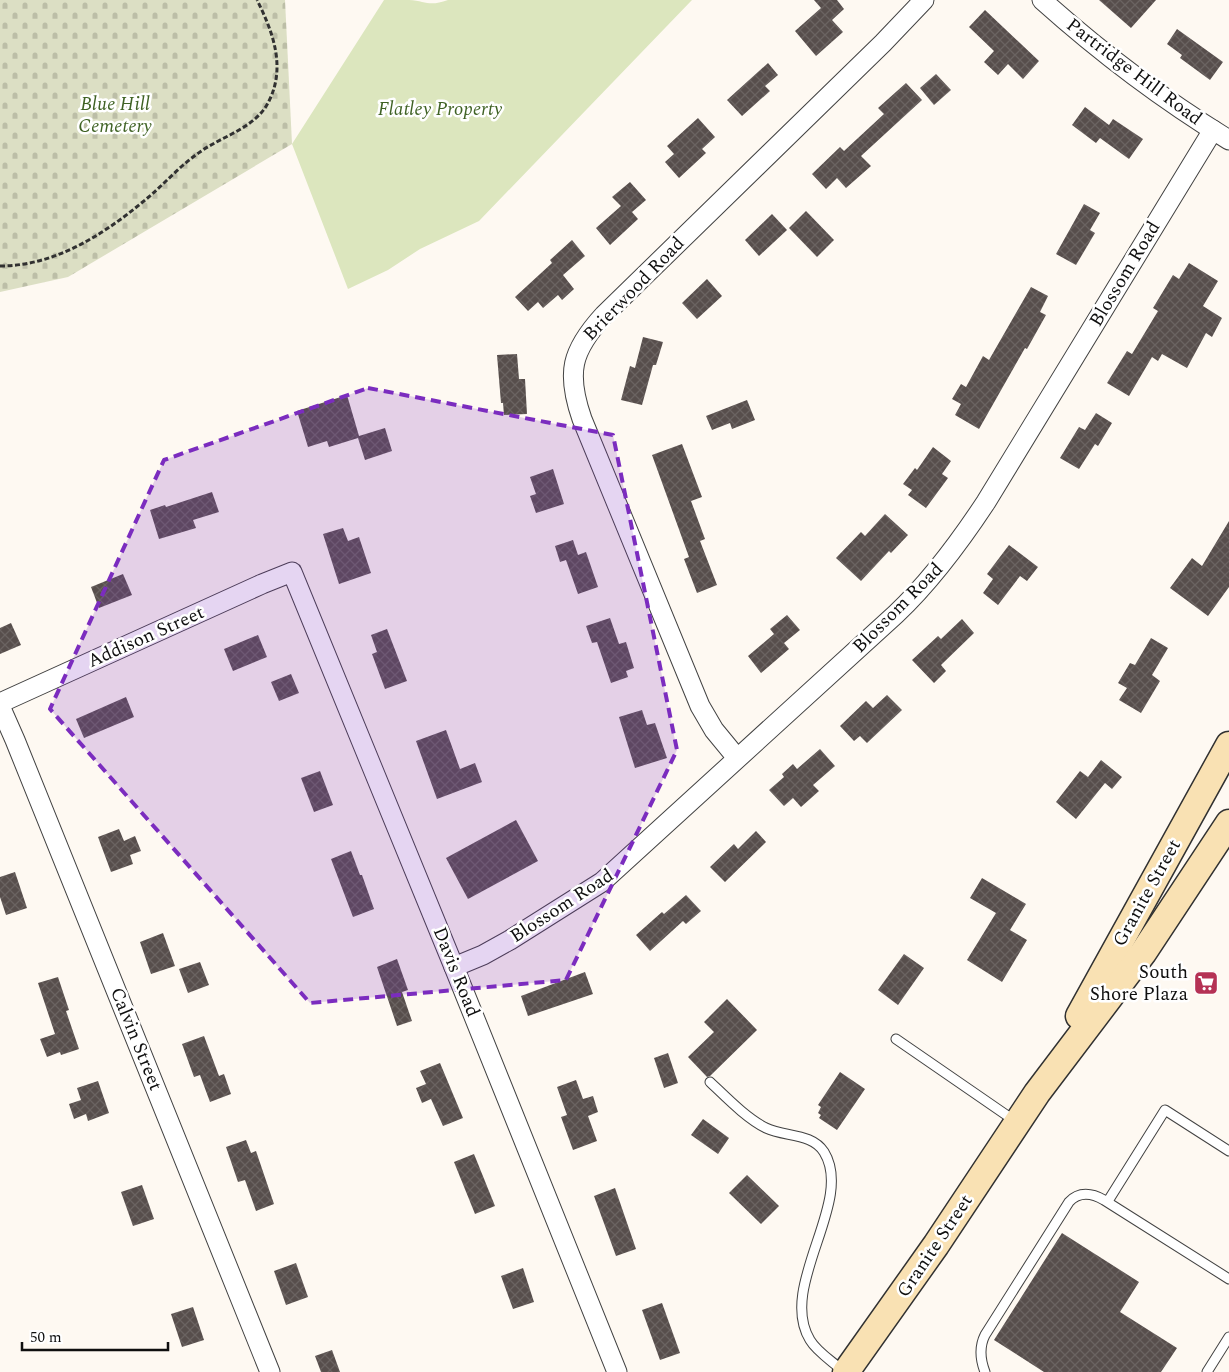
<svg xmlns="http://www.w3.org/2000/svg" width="1229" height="1372" viewBox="0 0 1229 1372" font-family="Spectral,serif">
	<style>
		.cemetery { fill: url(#cemetery-stones) }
		.park { fill: #dce6be }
		.building { fill: url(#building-cross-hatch) }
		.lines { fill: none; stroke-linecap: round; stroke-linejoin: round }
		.lane-casing { stroke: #424242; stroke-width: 11 }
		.street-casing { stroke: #424242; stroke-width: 21 }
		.secondary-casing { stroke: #313131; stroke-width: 29 }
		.path { stroke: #313131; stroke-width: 3; stroke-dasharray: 5 2.5; stroke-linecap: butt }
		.lane { stroke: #fff; stroke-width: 9 }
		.street { stroke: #fff; stroke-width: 19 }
		.secondary { stroke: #f9e1b3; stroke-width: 26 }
		.marked { fill: #7b2cbf; fill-opacity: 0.2; stroke: #7b2cbf; stroke-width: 4; stroke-dasharray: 10 6; stroke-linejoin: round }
		.labels { text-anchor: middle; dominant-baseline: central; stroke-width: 5; stroke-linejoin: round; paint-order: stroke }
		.street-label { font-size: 19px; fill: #0f0f0f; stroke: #fff }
		.park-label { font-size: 19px; font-style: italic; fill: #3f6224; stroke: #fff }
		.poi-label { font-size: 19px; fill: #0f0f0f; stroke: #fff; text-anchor: end }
	</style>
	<defs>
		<pattern id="cemetery-stones" width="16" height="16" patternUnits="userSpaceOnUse" patternTransform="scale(1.25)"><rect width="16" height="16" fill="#dcdfc4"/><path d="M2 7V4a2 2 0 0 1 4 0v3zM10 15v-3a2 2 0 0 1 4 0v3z" fill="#bcbea7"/></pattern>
		<pattern id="building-cross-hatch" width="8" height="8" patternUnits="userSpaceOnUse" patternTransform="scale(1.25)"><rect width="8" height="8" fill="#574e4c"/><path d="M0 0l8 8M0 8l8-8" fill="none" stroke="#6a6361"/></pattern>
	</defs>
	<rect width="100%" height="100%" fill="#fef9f2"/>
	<polygon class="cemetery" points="0,0 285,0 292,144 68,277 0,292"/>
	<path class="park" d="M384,0C392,0 401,0 409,0C426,1 429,7 448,0H692L479,221L420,249L388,270L348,289L292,144Z"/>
	<g class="building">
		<polygon points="814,0 837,0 844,9 832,20 843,32 816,56 795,31 821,8"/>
		<polygon points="1099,0 1156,0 1131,28"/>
		<polygon points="985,10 1039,61 1023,79 1008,64 998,75 984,62 994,51 969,27"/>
		<polygon points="1177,29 1223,62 1210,80 1180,58 1182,55 1167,44"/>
		<polygon points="768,63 778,75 765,86 770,91 742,116 727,100"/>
		<polygon points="936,74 951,90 934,105 920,88"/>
		<polygon points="906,83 922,100 861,156 871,166 846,188 837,178 826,189 812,174 840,147 844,151 884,114 878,108"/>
		<polygon points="1085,107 1109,125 1113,119 1143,139 1129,159 1100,138 1096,143 1072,125"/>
		<polygon points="698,118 715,137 702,149 706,153 679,178 665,162 674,154 667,146"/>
		<polygon points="630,182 646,200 632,212 638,219 610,245 596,228 621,206 612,197"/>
		<polygon points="1084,204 1100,213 1090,230 1095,233 1076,265 1056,254"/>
		<polygon points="806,211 834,240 817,257 789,228"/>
		<polygon points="772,214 787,230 759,256 745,240"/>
		<polygon points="572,240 585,256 563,275 574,289 562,300 558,295 543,308 538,302 528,311 515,297 552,263 550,260"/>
		<polygon points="1189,263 1218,281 1203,306 1222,318 1212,337 1206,333 1187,368 1162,354 1158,361 1152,357 1129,396 1107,383 1127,351 1132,354 1158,311 1153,308 1173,275 1179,279"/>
		<polygon points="707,279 722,296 697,319 682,303"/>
		<polygon points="1031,287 1048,296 1040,312 1046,315 1027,349 1025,348 979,429 955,415 961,404 952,399 961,384 966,387 983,356 989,360"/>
		<polygon points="643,337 663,342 656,365 653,365 642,405 621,400 630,366 635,368"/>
		<polygon points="517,354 519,379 525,379 527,414 504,415 503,403 501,403 497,355"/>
		<polygon points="347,395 359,436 385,428 392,451 365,460 358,438 329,447 327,441 308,447 297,411"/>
		<polygon points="747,400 755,420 732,429 730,423 712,430 706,416"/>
		<polygon points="1096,413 1112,423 1098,446 1095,444 1079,469 1060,458 1079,427 1085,430"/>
		<polygon points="682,444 702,497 691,501 705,539 700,541 717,585 697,593 684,559 689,557 652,455"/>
		<polygon points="933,447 951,461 942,474 948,478 926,508 908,495 912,490 903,484 915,468 917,470"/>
		<polygon points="553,469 564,504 536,513 530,496 536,494 530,477"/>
		<polygon points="212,492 219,512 193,520 196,528 159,539 150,510 165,505 166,507"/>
		<polygon points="885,514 908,535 891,553 889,551 861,581 836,558 861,532 865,536"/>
		<polygon points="1229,521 1229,587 1208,616 1170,588 1192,558 1202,566"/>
		<polygon points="343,528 348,541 359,537 371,573 339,584 323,534"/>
		<polygon points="573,540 578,555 586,552 598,587 578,594 566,560 560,562 555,546"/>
		<polygon points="1009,545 1038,567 1027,581 1020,576 998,605 983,593 993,579 987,574"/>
		<polygon points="123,574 132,595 99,608 91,587"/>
		<polygon points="787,615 800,630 784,643 789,649 761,673 748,656 774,634 770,629"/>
		<polygon points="610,618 619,644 626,642 634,668 626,671 628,677 611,683 597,642 592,643 586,626"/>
		<polygon points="962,619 974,633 941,665 946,671 934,683 912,660 938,636 941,639"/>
		<polygon points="11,623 21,645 0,654 0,628"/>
		<polygon points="387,629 407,681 385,689 372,654 377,652 371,635"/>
		<polygon points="258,635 267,657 233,671 224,649"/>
		<polygon points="1151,638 1168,648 1152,675 1160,681 1141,713 1119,700 1127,688 1118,683 1130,663 1135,665"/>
		<polygon points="291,674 299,693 279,701 271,682"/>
		<polygon points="887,695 902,710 867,743 860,736 854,741 840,726 866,701 873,708"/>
		<polygon points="126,697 134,717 84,738 76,719"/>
		<polygon points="642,710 647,725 655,723 667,758 635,768 619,717"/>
		<polygon points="446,730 460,769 475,763 482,782 437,799 416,741"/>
		<polygon points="820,749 835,766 813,785 819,791 801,807 793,798 784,806 769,790 784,777 782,774 793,764 797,769"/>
		<polygon points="1101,760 1122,777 1112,789 1105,783 1076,819 1056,802 1080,771 1088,777"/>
		<polygon points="320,771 333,805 314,812 301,778"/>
		<polygon points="516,820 538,861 468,899 446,858"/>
		<polygon points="119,829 124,841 135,836 141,851 130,855 133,864 111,872 98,837"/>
		<polygon points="756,831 766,842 725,882 710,867 734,844 738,849"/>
		<polygon points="351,851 360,875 362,875 374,909 353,917 331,859"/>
		<polygon points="15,872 27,908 6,915 0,897 0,877"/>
		<polygon points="982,878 1026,904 1010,930 1027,940 1002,982 967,960 996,913 970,898"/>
		<polygon points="686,895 701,911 686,924 683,921 650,951 636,935 662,912 664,914"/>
		<polygon points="163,933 175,966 151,974 140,942"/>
		<polygon points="904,954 924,968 898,1005 878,990"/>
		<polygon points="397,959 408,990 402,992 412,1021 397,1026 377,967"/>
		<polygon points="200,962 209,985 188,993 179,969"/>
		<polygon points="585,972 593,994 528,1016 521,996"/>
		<polygon points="58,977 69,1010 66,1011 79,1049 61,1055 60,1052 47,1057 40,1039 55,1034 38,983"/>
		<polygon points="727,999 757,1030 710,1076 707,1077 688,1057 714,1032 704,1022"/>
		<polygon points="204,1036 219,1076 224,1074 231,1094 210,1102 200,1075 194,1077 182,1044"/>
		<polygon points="668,1053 678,1083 664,1088 654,1058"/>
		<polygon points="440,1063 463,1118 443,1126 431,1099 422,1103 416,1088 426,1084 420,1071"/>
		<polygon points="840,1072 865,1089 837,1130 819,1118 821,1115 818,1113 821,1107 818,1105"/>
		<polygon points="576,1080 583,1099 593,1096 598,1112 588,1116 597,1141 573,1150 561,1117 567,1115 557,1087"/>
		<polygon points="98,1081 109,1113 88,1121 86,1114 74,1119 69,1104 81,1100 77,1088"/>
		<polygon points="703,1119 729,1138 718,1154 691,1135"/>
		<polygon points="246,1140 251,1153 256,1151 274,1204 256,1211 245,1180 238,1182 226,1147"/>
		<polygon points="474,1154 495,1206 475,1214 454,1162"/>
		<polygon points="747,1175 779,1206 761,1224 729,1193"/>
		<polygon points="142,1185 154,1219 133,1226 121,1192"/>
		<polygon points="615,1188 636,1249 616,1256 594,1196"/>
		<polygon points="1062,1233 1139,1282 1120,1312 1177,1348 1161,1372 1044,1372 994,1340"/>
		<polygon points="296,1263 308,1297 286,1305 274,1271"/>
		<polygon points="523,1268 534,1302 513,1309 501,1276"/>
		<polygon points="662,1303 680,1353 660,1360 642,1310"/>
		<polygon points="193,1307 204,1340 182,1347 171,1314"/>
		<polygon points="332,1350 340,1372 321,1372 315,1356"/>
	</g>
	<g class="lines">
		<defs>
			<g id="lane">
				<polyline points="896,1039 1015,1121"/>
				<path d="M710,1082C726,1097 746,1118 766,1128C785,1137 812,1133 824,1152C855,1202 777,1286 810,1340C817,1352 832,1361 843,1371"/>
				<polyline points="1108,1201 1165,1110 1229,1151"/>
				<path d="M985,1372C980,1359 979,1347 985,1335L1069,1202C1079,1191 1092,1193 1104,1200L1229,1279"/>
				<polyline points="1207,1372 1229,1337"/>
			</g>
			<g id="street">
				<path d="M1042,0C1100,52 1162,99 1229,140"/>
				<polyline points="0,703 262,584 292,572 454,967 617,1372"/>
				<polyline points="0,706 15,740 270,1372"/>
				<path d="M737,758L714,730L700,706L582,419C566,373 571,351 604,315L883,43L924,0"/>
				<path d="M454,967L483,955L510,940L602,882L896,614C931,581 959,543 986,502L1213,130"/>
			</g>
			<g id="secondary">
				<polyline points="1079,1016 1229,745"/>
				<polyline points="846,1372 936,1245 1037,1093 1143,953 1229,823"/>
			</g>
		</defs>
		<use href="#lane" class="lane-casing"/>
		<use href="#street" class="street-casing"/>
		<use href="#secondary" class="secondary-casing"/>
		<path class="path" d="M0,266C58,266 109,231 151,195C167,181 182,164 200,152C222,136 256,128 269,101C286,67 273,32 257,0"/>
		<use href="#lane" class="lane"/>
		<use href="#street" class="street"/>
		<use href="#secondary" class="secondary"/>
	</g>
	<path class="marked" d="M368,388L613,435L677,750L566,980L310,1003L50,709L164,460Z"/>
	<defs>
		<symbol id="supermarket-square" viewBox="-11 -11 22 22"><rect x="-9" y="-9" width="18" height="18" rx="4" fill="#b53255" stroke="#fff"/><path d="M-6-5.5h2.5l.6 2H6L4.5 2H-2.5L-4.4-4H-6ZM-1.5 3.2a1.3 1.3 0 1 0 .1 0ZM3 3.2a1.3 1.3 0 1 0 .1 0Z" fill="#fff"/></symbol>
	</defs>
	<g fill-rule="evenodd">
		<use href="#supermarket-square" x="1192" y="969" width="28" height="28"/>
	</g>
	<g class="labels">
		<g class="street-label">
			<text transform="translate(1134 72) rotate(37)">Partridge Hill Road</text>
			<text transform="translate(1125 274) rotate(-59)">Blossom Road</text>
			<text transform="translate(634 289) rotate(-46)">Brierwood Road</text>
			<text transform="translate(898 608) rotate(-45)">Blossom Road</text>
			<text transform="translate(146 637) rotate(-24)">Addison Street</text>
			<text transform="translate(1147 893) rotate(-61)">Granite Street</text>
			<text transform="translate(562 906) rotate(-33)">Blossom Road</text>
			<text transform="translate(456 972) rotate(68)">Davis Road</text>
			<text transform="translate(136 1039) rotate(68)">Calvin Street</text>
			<text transform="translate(935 1246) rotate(-56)">Granite Street</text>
		</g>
		<g class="park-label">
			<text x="115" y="104">Blue Hill<tspan x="115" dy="22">Cemetery</tspan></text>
			<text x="440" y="109">Flatley Property</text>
		</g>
		<g class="poi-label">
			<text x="1188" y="972">South<tspan x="1188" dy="22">Shore Plaza</tspan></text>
		</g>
	</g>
	<path d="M22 1342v8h146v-8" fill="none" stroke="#0f0f0f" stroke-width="2.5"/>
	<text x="30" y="1342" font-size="15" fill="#0f0f0f" stroke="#ffffff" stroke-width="4" paint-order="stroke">50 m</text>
</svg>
